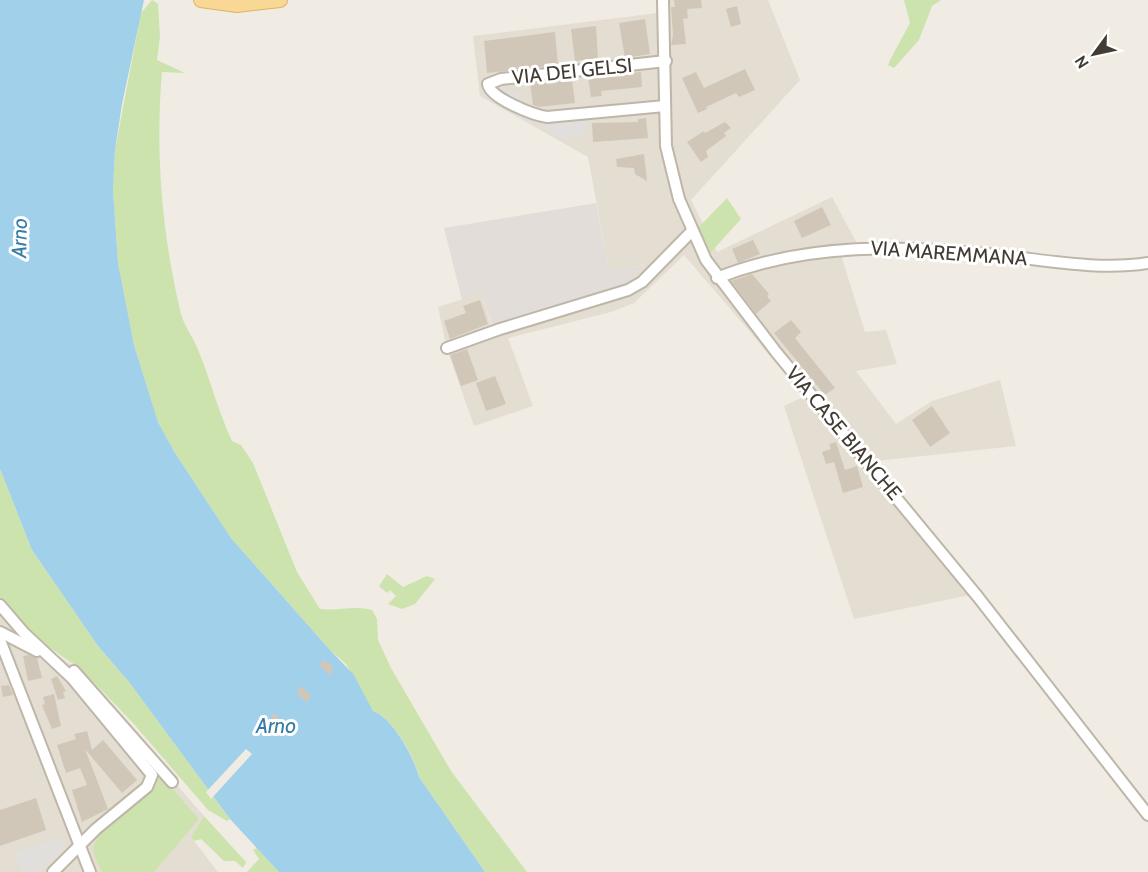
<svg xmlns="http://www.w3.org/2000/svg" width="1148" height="872" viewBox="0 0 1148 872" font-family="Cabin,sans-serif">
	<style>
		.residential { fill: #e4ddd1 }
		.industrial { fill: #e2ddd8 }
		.green { fill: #cde3ad }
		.parking { fill: #e1dfdb }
		.water { fill: #a1d0eb }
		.pier { fill: #f0ece3 }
		.building { fill: #d1c7b9 }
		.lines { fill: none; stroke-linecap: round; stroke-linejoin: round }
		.minor-casing { stroke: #beb6a9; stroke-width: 14 }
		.major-casing { stroke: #dcb465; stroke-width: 16 }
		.minor { stroke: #fff; stroke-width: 10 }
		.major { stroke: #f8d894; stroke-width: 14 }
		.labels { text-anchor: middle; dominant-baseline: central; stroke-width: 6; stroke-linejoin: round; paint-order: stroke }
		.street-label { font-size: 20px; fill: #423c34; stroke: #fff }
		.water-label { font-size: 21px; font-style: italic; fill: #347ba7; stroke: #fff }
	</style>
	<rect width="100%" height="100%" fill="#f0ece3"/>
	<g class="residential">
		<polygon points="656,0 768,0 800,80 691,200 717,252 832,197 862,253 841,255 865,332 886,330 897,364 856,371 896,424 932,401 1000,380 1016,446 876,461 869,474 970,595 854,619 784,406 805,396 684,255 634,303 611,312 508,338 533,406 474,426 447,349 438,307 482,293 491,326 645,265 609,270 588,157 480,96 473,36 657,13"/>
		<polygon points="0,597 32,636 73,666 204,816 191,837 218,872 0,872"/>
	</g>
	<polygon class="industrial" points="596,203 609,270 646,265 631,281 623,287 492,326 482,293 462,300 444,228"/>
	<g class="green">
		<path d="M152,0L158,4L160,37L157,60L185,73L162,72C155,153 162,235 181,314C184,325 192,336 197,347C210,378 218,411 232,441L241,445L253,463L297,572L320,609C338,611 354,605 372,610L377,619L378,640L391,668L451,771L527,872H485L419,777C415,757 392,717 373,711L346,664L330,650L231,538L175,453L158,422L134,345L118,263L113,190L115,150L141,13Z"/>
		<polygon points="904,0 941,0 932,6 919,40 894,68 888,65 890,60 910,23"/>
		<polygon points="727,198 741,219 711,252 698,228"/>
		<polygon points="0,469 32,550 98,646 129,682 230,819 227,821 208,810 133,723 81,669 32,636 0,597"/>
		<polygon points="387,574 403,587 427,576 435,579 415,604 402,609 388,604 396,596 390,590 387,593 379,586"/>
		<path d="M161,776L199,819L154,872H102C99,864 91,853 94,845C103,822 143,793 161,776Z"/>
		<polygon points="204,816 246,862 243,868 235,861 224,861 201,839 194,841 191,837"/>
		<polygon points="257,848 279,872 247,872 259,859 253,850"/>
	</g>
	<g class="parking">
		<polygon points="480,78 489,78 490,82 523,96 517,106 535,115 529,123 482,96"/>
		<polygon points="590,111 590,120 579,137 573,134 567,142 541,125 547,117"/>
		<polygon points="62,837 63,849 40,872 21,872 14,853"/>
	</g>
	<path class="water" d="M0,0H144L122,104L115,150L113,190L118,263L134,345L158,422L175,453L231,538L330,650L354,675L373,711C392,717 414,757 419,777L485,872H279L230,819L129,682L98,646L32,550L0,469Z"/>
	<polygon class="pier" points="246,749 252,754 211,799 206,792"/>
	<g class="building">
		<polygon points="674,0 701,0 702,8 687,9 688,18 683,19 686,44 671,45 673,35 671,7 675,7"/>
		<polygon points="737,6 741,24 731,27 726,9"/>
		<polygon points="645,19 650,54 625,58 619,23"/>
		<polygon points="596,26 598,58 575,61 571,29"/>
		<polygon points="555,32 558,65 487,73 484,41"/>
		<polygon points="745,69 755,90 739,97 736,93 706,107 707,109 698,113 682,78 696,72 704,88"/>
		<polygon points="641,72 642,87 601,91 602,96 591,97 588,77"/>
		<polygon points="572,79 575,103 539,107 533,105 530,83"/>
		<polygon points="646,118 648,138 593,142 592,123 638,122 638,119"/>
		<polygon points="725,122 731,128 724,133 726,136 706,151 708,157 701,162 687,142 704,131 705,133"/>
		<polygon points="644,154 647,181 635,174 634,168 617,167 616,159"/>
		<polygon points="822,207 831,225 802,238 794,221"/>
		<polygon points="753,240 760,254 738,263 732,249"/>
		<polygon points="752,274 769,294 767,296 771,301 756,314 731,281"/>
		<polygon points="480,300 488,324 450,339 444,321 466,313 463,306"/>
		<polygon points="791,320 801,332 795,338 835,388 825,395 774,333"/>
		<polygon points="467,349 478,380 461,386 450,355"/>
		<polygon points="495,376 506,404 486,411 476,383"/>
		<polygon points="932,406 950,433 930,447 912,420"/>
		<polygon points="836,442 845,470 857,466 863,487 843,493 834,462 826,464 822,452 831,449 829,444"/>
		<polygon points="29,655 37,658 42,678 28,681 23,656"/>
		<polygon points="323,659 333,667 331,676 320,666"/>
		<polygon points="57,676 66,691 63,692 65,698 58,700 51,679"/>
		<polygon points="9,685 13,695 3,697 1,686"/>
		<polygon points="300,686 311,694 307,703 297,693"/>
		<polygon points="54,694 61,726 52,729 42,705 45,704 43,697"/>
		<polygon points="273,713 284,722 282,730 271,720"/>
		<polygon points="87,731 92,750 103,740 137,780 122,793 85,749 108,809 82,822 72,790 87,785 80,768 66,773 57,745 76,739 74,734"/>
		<polygon points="36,798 46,830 0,846 0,810"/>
	</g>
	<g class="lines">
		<defs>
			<g id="minor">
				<polyline points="663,0 666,146 679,199 706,260 776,352 978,597 1148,815"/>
				<path d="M665,106L547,117C533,115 490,98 488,84L501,79L666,61"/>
				<path d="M717,278C807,242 904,245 997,255C1046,260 1099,271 1148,263"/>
				<polyline points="447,348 500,329 628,290 642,282 692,231"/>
				<polyline points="0,605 24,633 72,678 152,775 147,787 96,829 53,872"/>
				<polyline points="0,632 37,651"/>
				<polyline points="0,640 90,872"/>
				<polyline points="74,671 172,782"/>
			</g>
			<polyline id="major" points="201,0 237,5 280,0"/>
		</defs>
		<use href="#minor" class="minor-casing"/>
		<use href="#major" class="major-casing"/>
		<use href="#minor" class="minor"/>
		<use href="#major" class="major"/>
	</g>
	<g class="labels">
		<g class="street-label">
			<text transform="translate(572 71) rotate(-6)">VIA DEI GELSI</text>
			<text transform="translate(949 253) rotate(4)">VIA MAREMMANA</text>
			<text transform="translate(844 433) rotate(50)">VIA CASE BIANCHE</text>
		</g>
		<g class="water-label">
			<text transform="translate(19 238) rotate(-89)">Arno</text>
			<text x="276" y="725">Arno</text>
		</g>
	</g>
	<g transform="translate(1094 54) rotate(237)" stroke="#ffffff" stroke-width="4.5" paint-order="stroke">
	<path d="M0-4.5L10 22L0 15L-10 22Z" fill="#423c34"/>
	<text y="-9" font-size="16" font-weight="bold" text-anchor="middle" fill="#423c34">N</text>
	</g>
</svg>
